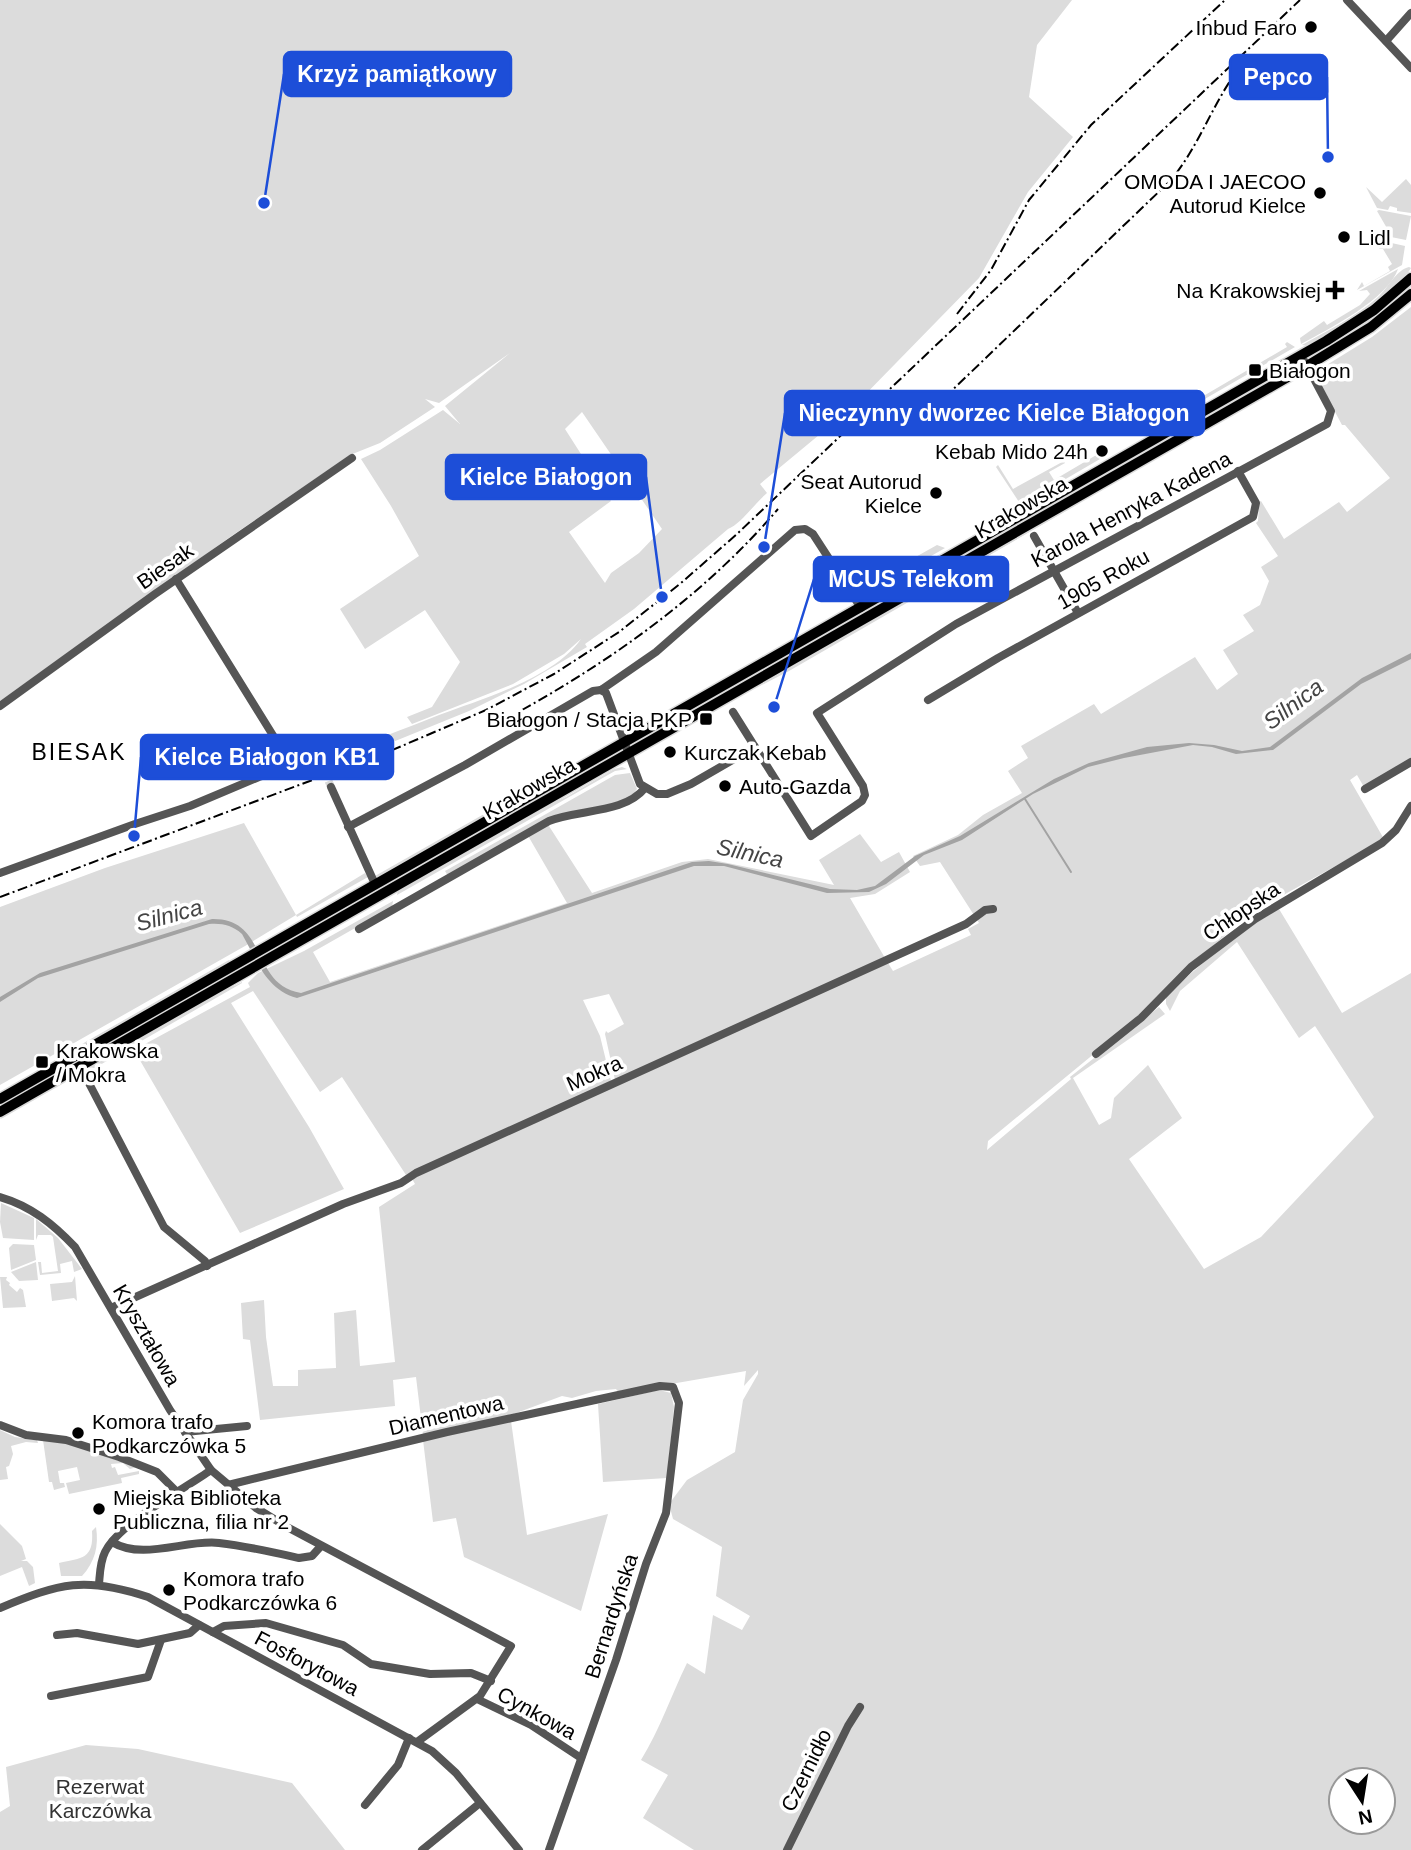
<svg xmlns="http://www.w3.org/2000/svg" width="1411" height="1850" viewBox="0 0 1411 1850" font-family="Helvetica,sans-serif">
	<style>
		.green { fill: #dcdcdc; fill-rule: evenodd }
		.water { fill: #a3a3a3 }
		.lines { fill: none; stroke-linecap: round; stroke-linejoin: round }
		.stream { stroke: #a3a3a3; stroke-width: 2 }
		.minor-tunnel { stroke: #d9d9d9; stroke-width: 8; stroke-dasharray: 8 4; stroke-linecap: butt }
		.major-casing { stroke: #dbdbdb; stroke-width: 13 }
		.minor { stroke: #555; stroke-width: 8 }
		.major { stroke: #000; stroke-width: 10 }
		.rail { stroke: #000; stroke-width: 2; stroke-dasharray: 10 3.5 2 3.5; stroke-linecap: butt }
		.poi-dot { fill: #000; stroke: #fff; stroke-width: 2.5 }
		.labels { text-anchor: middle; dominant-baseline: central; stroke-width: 7; stroke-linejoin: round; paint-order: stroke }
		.poi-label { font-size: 21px; fill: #000; stroke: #fff; text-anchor: start }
		.street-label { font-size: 21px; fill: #000; stroke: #fff }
		.park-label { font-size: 21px; fill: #333; stroke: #fff }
		.water-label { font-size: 23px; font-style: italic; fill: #444; stroke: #fff }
		.neighbourhood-label { font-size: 23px; letter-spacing: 2px; fill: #000; stroke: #fff }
		.leader { fill: none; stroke: #1d4ed8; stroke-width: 2.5 }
		.callout-dot { fill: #1d4ed8; stroke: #fff; stroke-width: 2.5 }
		.callout { fill: #1d4ed8; stroke: #1d4ed8; stroke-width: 2.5 }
		.callout-label { font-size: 23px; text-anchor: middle; font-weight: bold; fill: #fff }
	</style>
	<rect width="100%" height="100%" fill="#fff"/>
	<g class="green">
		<path d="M0,0H1072L1037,45L1029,97L1073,137L1028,192L979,278L854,406L760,484L767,493C755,503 741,524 728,529L634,609L585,644L587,647L524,684L469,711L324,770L326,757L332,754C368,743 404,729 439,715C482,699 554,678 581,639L564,654L513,684L412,724L407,717L432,707L460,662L425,610L365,649L340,609L419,556L391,506L361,459L380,450L443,410L460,424L445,406L510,353L439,403L425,399L435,407L380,443L350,455L230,537L0,701ZM582,412L662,529L639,553L611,573L605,583L569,532L611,501L565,429Z"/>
		<polygon points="1406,179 1411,185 1411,213 1397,211 1397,208 1390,206 1388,210 1377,208 1366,187 1382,202"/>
		<polygon points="1379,210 1411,216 1406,240 1386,236 1384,233 1388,230 1377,211"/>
		<polygon points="1387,242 1405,246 1402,265 1357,290 1362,282 1364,286 1390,271 1388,267 1392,264 1383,249 1379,249 1381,245"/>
		<path d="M1409,267L1411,268C1393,299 1340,327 1310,346L1302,345C1328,330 1356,317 1378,297C1388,288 1396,270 1409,267Z"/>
		<path d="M1398,269C1388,299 1329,329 1301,344L1300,338L1324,321L1327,325L1360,305L1370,294L1367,290L1359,291Z"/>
		<path d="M1411,307V759L1364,787L1357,775L1350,780L1384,839L1226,927L1229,932L1193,963L1140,1016L988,1141L987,1150L1071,1079L1070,1077L1159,1007L1165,1014L1073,1078L1099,1125L1111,1118L1114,1098L1148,1065L1182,1118L1129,1159L1204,1269L1261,1237L1374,1117L1315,1026L1299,1038L1237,942L1180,991L1170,1011L1166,1004V997C1201,963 1236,933 1279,909L1342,1013L1411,973V1850H694L643,1818L668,1775L641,1760C660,1729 671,1696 687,1663L705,1674L713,1615L742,1630L750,1616L716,1596L722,1547L673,1519L669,1504L687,1480L735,1452L743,1400L758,1374V1370L744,1386L746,1371L619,1393L616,1389L596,1391L572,1398L562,1396L511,1415L423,1435L416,1377L393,1380L395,1406L260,1420L250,1340L243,1339L241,1303L264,1300L266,1337L273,1386H298V1370L336,1368L334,1313L356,1310L360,1366L395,1362L379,1207L415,1184L411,1177L888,963L893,971L971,935L968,929L979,923L940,862L920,866L913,856L958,835L983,815L1022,793L1008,771L1028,758L1021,746L1094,704L1101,714L1195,657L1217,690L1238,674L1223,650L1254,631L1243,615L1260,605L1269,581L1261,567L1278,556L1256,523L1258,521L1259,502L1261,501L1284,539L1339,502L1347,512L1390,478L1345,425H1342L1317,378V371L1372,337ZM1341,1780H1383V1822H1341Z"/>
		<polygon points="1287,342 1295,347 1170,419 1166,417 1169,412 1171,415 1287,347 1285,344"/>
		<polygon points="1163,439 1091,484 686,715 717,694"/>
		<polygon points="1098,454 1100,459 1021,505 996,467 998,465 1013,489 1064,461 1065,463 1049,472 1054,480"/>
		<polygon points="1075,502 1078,504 789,671 754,689"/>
		<polygon points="937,545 945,548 858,598 854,591 855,585 860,582 864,586"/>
		<polygon points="622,767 627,769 615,771 397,895 398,890 534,811 566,797 614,769"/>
		<polygon points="630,773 637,789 627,801 556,815 448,876 445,871 615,775"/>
		<polygon points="551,776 537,787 379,877 375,876"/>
		<polygon points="244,823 296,915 365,873 368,877 297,917 296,915 245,946 0,1085 0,907 105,868"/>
		<polygon points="547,823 592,893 682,862 708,859 834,885 819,860 860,834 881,862 899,852 910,872 875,894 850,898 885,958 615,1080 605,1034 606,1031 608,1033 624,1024 609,994 583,1000 600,1036 611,1081 406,1175 342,1077 320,1092 253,991 231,1003 309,1127 344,1189 240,1233 134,1050 250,987 248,983 258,973 304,951 393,901 392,907 313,952 330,982 567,903 527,834"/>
		<polygon points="229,960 228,964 82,1048 61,1056"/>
		<polygon points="242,982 242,983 86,1073 86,1069 230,985 234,986"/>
		<polygon points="1,1203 34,1218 34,1240 3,1238 0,1222"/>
		<polygon points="36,1219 58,1238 82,1269 74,1272 72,1261 60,1264 61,1273 40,1275 38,1262 41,1262 42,1273 58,1271 53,1237 51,1235 38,1235 36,1240"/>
		<polygon points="13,1244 34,1245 36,1260 11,1270 9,1248"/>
		<polygon points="36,1262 38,1280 19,1281 11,1272"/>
		<polygon points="75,1276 77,1301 74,1298 52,1301 50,1284 72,1282"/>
		<polygon points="0,1277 7,1277 6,1280 10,1283 9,1285 17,1292 20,1288 23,1290 26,1307 3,1308"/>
		<polygon points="659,1390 671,1393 674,1407 667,1478 603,1482 598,1404"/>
		<polygon points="511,1421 527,1535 608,1514 581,1611 464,1557 456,1518 433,1522 423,1440"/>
		<polygon points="0,1430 15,1437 37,1440 38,1443 26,1442 11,1446 13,1454 9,1466 6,1467 8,1479 0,1480"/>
		<polygon points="43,1440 64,1442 137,1467 130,1469 123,1463 111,1464 112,1468 115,1467 118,1475 139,1471 139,1474 121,1478 122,1483 69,1494 66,1483 80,1480 77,1467 58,1471 60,1483 64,1483 65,1487 54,1490 52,1482 49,1482"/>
		<polygon points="0,1524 22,1546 26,1559 21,1561 27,1561 33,1567 35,1583 29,1586 22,1567 0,1576"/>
		<path d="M96,1527C99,1546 95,1562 82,1576H61L59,1563C82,1558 94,1559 92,1531Z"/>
		<polygon points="86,1745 138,1749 292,1783 345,1850 0,1850 0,1812 10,1806 6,1767"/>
	</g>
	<path class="water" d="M1411,653V659L1361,684L1273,750L1236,754L1212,747L1193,745L1124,758L1088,767L1033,794L962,840L924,855L886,884L869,892L827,893L724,866H694L297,998C265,989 257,960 242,934C232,925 222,923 209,924L38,978L0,1002V997L40,973L212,919C269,918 250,985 301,993L692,862L709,861L728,864L830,889L857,890L875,886L915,856L960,836L1054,779L1089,763L1147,747L1189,743L1214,745L1242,751L1270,747L1362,678Z"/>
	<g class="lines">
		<polyline class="stream" points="1025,799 1071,872"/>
		<polyline class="minor-tunnel" points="324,770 331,787"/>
		<defs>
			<g id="major">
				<polyline points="0,1099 1326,341 1374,310 1411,278"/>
				<polyline points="0,1112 1307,366 1371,327 1411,294"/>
			</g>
		</defs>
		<use href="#major" class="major-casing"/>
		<g class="minor">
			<polyline points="1347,0 1411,68"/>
			<polyline points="1386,41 1411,13"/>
			<polyline points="1034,536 1078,613"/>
			<polyline points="176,579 292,766"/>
			<polyline points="601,690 606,693 640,784 657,794 667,794 691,784 755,747"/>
			<polyline points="928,700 998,658 1253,517 1256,503 1238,471"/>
			<polyline points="0,706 155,594 352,458"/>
			<polyline points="733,712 811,836 862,801 865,795 863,786 817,713 956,624 1327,424 1331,411 1305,362"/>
			<polyline points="331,787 375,884"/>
			<polyline points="1365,789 1411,762"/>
			<polyline points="348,827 465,765 593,691 601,690 656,652 795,530 805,529 813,534 861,608"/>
			<polyline points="0,873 135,824 190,806 259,777 318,760 324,770"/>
			<path d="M359,929L549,821C579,809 624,814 645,788"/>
			<polyline points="1096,1054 1141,1018 1191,967 1255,919 1382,843 1396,830 1411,806"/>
			<polyline points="80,1066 164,1227 205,1261 207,1266"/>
			<path d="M0,1197C31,1206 53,1224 75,1247L170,1410L211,1470L256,1508L287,1527L511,1646L480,1696L417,1742"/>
			<polyline points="111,1308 343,1204 401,1183 416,1173 966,924 985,910 993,909"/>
			<polyline points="0,1425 26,1435 66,1440 119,1457 157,1472 178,1493"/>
			<polyline points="185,1432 247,1426"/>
			<polyline points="228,1485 447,1432 660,1386 673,1387 679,1403 666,1513 646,1564 616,1660 549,1850"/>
			<path d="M112,1542C143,1561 186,1539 219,1543C246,1546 272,1552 299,1558L312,1556L321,1546"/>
			<path d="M99,1584C100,1573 100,1562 105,1552C119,1523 183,1490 211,1470"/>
			<path d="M0,1608C60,1583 85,1576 148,1597L432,1751L456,1773L519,1850"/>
			<polyline points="213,1632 224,1626 266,1623 343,1645 371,1664 430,1674 471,1673 491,1681"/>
			<polyline points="57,1635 77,1633 138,1644 190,1633 199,1625"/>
			<polyline points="51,1696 148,1677 161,1640"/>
			<polyline points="477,1699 531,1725 581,1758"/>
			<polyline points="365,1805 398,1765 409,1738"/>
			<polyline points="422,1850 480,1803"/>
			<polyline points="787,1850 848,1726 860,1707"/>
		</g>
		<use href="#major" class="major"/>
		<g class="rail">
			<polyline points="957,314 991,270 1029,200 1091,125 1225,0"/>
			<path d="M917,424L1169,182C1199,148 1212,103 1240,67"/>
			<path d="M522,710C617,657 707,592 778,509"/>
			<polyline points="0,897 390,751 486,710 554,674 619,632 681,583 737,534 1300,0"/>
		</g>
	</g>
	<g class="poi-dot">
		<circle cx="1311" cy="27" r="7"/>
		<circle cx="1320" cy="193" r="7"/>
		<circle cx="1344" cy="237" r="7"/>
		<path d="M1331.5 279.5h7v7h7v7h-7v7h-7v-7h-7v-7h7z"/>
		<rect x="1248" y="363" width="14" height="14" rx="3.5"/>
		<circle cx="1102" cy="451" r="7"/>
		<circle cx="936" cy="493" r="7"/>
		<rect x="699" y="712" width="14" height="14" rx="3.5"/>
		<circle cx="670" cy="752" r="7"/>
		<circle cx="725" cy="786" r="7"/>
		<rect x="35" y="1055" width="14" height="14" rx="3.5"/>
		<circle cx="78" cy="1433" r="7"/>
		<circle cx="99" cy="1509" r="7"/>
		<circle cx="169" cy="1590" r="7"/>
	</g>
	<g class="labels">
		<g class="poi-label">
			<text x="1297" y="27" text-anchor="end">Inbud Faro</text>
			<text x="1306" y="181" text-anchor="end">OMODA I JAECOO<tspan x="1306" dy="24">Autorud Kielce</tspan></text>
			<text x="1358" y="237">Lidl</text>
			<text x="1321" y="290" text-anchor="end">Na Krakowskiej</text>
			<text x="1269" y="370">Białogon</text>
			<text x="1088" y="451" text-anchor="end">Kebab Mido 24h</text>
			<text x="922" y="481" text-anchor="end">Seat Autorud<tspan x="922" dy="24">Kielce</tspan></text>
			<text x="692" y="719" text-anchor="end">Białogon / Stacja PKP</text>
			<text x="684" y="752">Kurczak Kebab</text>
			<text x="739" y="786">Auto-Gazda</text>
			<text x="56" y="1050">Krakowska<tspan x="56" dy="24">/ Mokra</tspan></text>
			<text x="92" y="1421">Komora trafo<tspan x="92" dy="24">Podkarczówka 5</tspan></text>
			<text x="113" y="1497">Miejska Biblioteka<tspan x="113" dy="24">Publiczna, filia nr 2</tspan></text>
			<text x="183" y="1578">Komora trafo<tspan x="183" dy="24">Podkarczówka 6</tspan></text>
		</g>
		<g class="street-label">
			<text transform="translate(1021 507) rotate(-30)">Krakowska</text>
			<text transform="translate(1131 509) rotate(-28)">Karola Henryka Kadena</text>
			<text transform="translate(165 566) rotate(-35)">Biesak</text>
			<text transform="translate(1103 579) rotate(-29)">1905 Roku</text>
			<text transform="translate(529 788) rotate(-30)">Krakowska</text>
			<text transform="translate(1241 911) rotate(-34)">Chłopska</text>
			<text transform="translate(594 1073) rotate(-24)">Mokra</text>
			<text transform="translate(147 1335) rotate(60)">Kryształowa</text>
			<text transform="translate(446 1415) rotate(-13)">Diamentowa</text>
			<text transform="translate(611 1616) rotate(-72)">Bernardyńska</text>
			<text transform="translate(307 1663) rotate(28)">Fosforytowa</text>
			<text transform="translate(537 1713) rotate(29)">Cynkowa</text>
			<text transform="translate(806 1770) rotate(-64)">Czernidło</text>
		</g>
		<g class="park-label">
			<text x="100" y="1786">Rezerwat<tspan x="100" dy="24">Karczówka</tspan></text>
		</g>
		<g class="water-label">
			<text transform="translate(1293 704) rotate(-37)">Silnica</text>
			<text transform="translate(750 853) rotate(12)">Silnica</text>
			<text transform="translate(169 915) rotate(-15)">Silnica</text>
		</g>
		<g class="neighbourhood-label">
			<text x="79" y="752">BIESAK</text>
		</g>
	</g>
	<path class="leader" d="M264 203L284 74M1328 157L1327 77M764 547L785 413M662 597L646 477M774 707L814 579M134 836L141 757"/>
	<g class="callout-dot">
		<circle cx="264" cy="203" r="7"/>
		<circle cx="1328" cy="157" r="7"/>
		<circle cx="764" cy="547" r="7"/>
		<circle cx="662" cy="597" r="7"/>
		<circle cx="774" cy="707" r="7"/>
		<circle cx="134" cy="836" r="7"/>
	</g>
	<g class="callout">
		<rect x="284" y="52" width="227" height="44" rx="7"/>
		<rect x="1230" y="55" width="97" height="44" rx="7"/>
		<rect x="785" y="391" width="419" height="44" rx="7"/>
		<rect x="446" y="455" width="200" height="44" rx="7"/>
		<rect x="814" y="557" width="194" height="44" rx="7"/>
		<rect x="141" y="735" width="252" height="44" rx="7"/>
	</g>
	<g class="callout-label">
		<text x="397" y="82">Krzyż pamiątkowy</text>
		<text x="1278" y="85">Pepco</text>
		<text x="994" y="421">Nieczynny dworzec Kielce Białogon</text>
		<text x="546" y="485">Kielce Białogon</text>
		<text x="911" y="587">MCUS Telekom</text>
		<text x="267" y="765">Kielce Białogon KB1</text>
	</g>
	<g transform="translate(1362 1801) rotate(168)"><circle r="33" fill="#ffffff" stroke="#999999" stroke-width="2"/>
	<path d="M0-5L12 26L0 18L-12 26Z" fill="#000000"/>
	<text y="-10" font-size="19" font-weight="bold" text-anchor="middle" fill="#000000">N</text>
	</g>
</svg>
